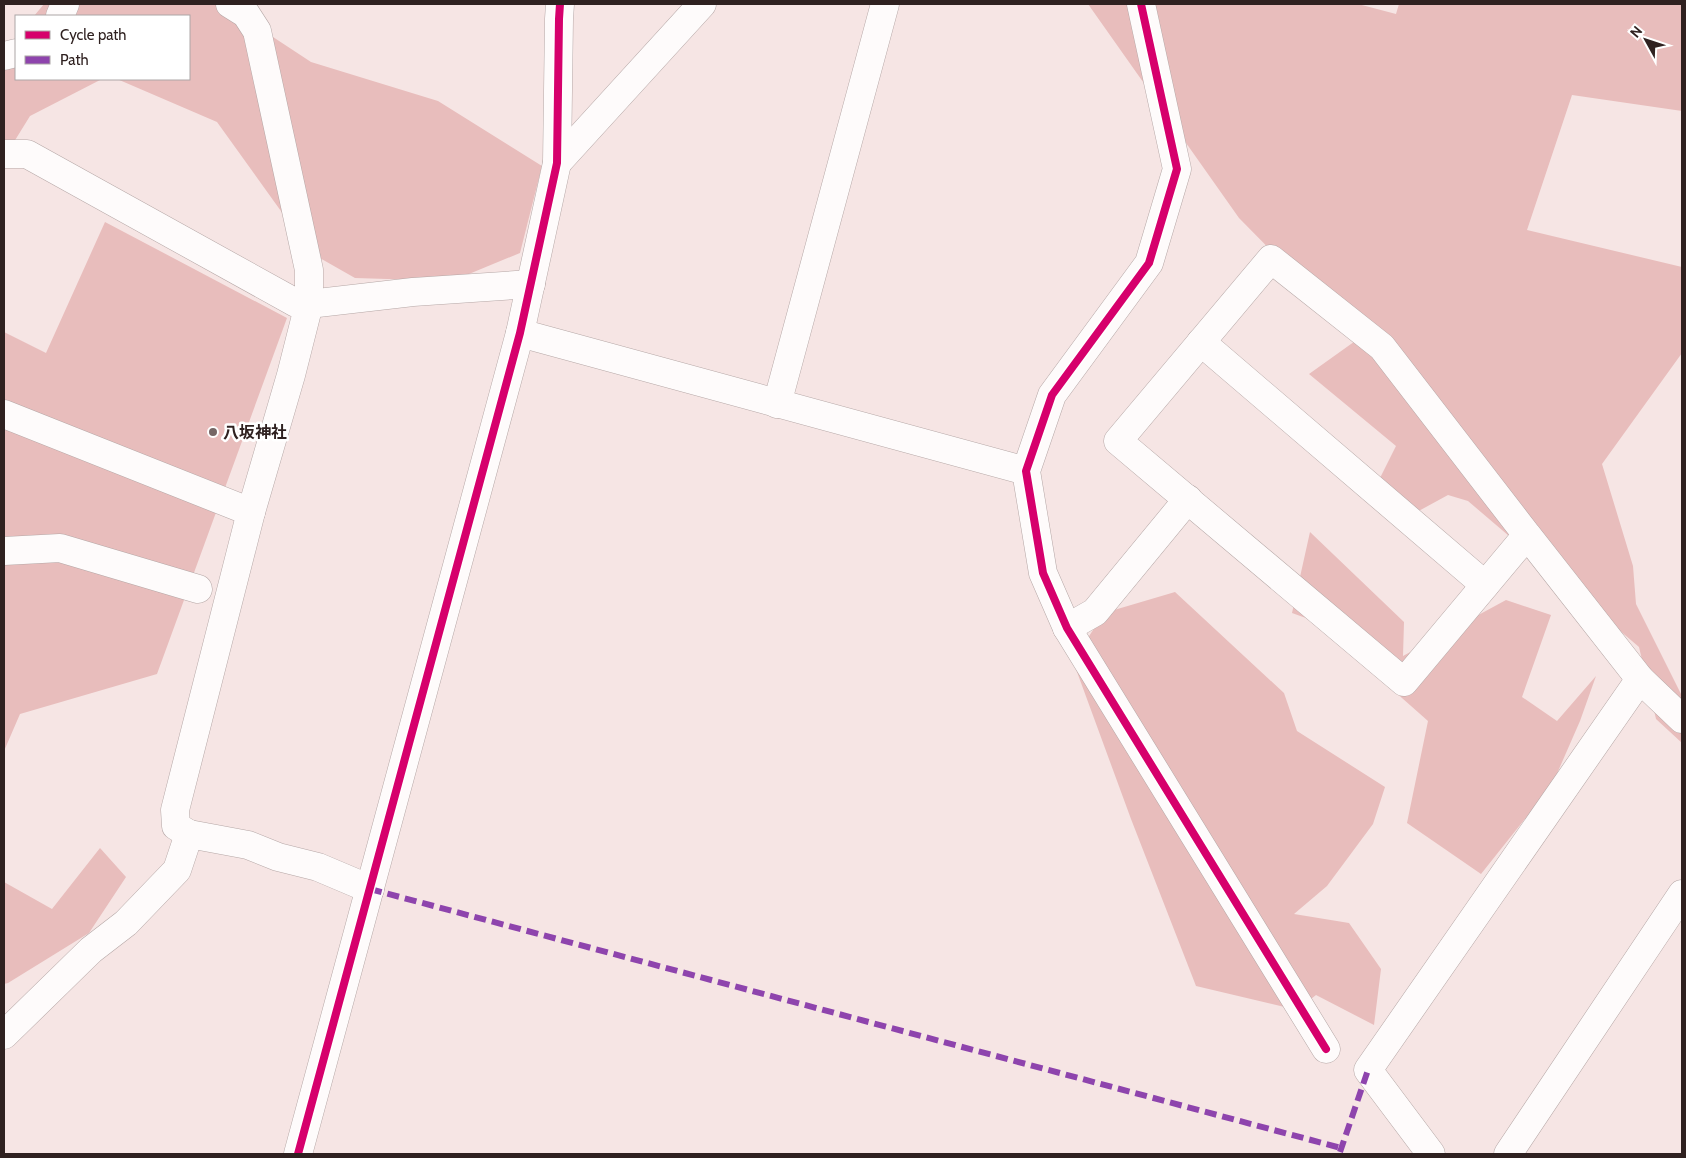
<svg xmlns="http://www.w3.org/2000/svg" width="1686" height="1158" viewBox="0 0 1686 1158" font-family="Cabin,'Noto Sans JP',sans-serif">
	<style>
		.forest { fill: #e8bdbc }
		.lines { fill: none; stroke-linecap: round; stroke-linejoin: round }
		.minor-casing { stroke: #b5a7a6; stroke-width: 29 }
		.minor { stroke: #fefbfb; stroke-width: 28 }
		.quiet { stroke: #8e44ad; stroke-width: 6; stroke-dasharray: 12 6; stroke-linecap: butt }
		.cycleway-casing { stroke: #fff; stroke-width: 11 }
		.cycleway { stroke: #d6006c; stroke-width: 8 }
		.poi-dot { fill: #756665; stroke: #fff; stroke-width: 2 }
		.labels { text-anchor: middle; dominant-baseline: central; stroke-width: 5; stroke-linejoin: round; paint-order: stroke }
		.poi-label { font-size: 16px; font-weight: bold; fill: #2f2120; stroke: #fff; text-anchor: start }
	</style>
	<rect width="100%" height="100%" fill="#f6e5e4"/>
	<g class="forest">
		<polygon points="44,4 223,4 311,62 438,101 542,166 520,253 452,281 355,278 311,253 217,122 117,79 189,79 189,16 34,16"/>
		<polygon points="1088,4 1358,4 1396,14 1399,4 1682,4 1682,111 1572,95 1527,230 1682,267 1682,353 1602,464 1633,566 1636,604 1682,696 1682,743 1656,719 1639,647 1468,501 1448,495 1415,513 1377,484 1396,446 1309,374 1358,339 1239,218"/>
		<polygon points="16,38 16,79 102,79 30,116 4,158 4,54"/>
		<polygon points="105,222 287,318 157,674 20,714 4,751 4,332 46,353"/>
		<polygon points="1310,532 1404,622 1403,656 1506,600 1551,615 1522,697 1557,721 1596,676 1580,721 1552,785 1481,874 1407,823 1428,721 1385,683 1367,640 1292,613"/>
		<polygon points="1175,592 1284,693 1297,731 1385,787 1373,824 1327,886 1294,914 1349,923 1381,969 1374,1025 1316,995 1297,1010 1196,986 1131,819 1073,661 1104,613"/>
		<polygon points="100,848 126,877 89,933 8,983 4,984 4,882 52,909"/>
	</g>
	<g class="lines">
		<defs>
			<g id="minor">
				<polyline points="1141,4 1177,169 1149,263 1052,395 1026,471 1043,573 1067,628 1326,1049"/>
				<polyline points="60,16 65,4"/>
				<polyline points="4,56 16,53"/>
				<polyline points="4,154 27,154 296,303 309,304 309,270 257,31 246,14 230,4"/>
				<polyline points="557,163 702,4"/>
				<polyline points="520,333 1026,471"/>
				<polyline points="1201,342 1485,585"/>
				<polyline points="777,404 885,4"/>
				<polyline points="4,414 251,512"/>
				<polyline points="1527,535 1382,347 1271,259 1118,441 1404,682 1527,535 1640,679 1682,719"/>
				<polyline points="4,551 60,548 198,589"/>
				<polyline points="1067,628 1095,612 1188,499"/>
				<polyline points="189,834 176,826 175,810 251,512 291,375 309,304 413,292 531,284"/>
				<polyline points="4,1035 91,950 126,923 177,870 189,834 248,845 278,857 318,867 370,889"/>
				<polyline points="298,1154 520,333 557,163 559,19 560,4"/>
				<polyline points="1431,1154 1368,1070 1640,679"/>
				<polyline points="1508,1154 1682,894"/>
			</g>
		</defs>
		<use href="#minor" class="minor-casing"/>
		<use href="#minor" class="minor"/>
		<g class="quiet">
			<polyline points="370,889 1341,1148"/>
			<polyline points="1340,1152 1368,1070"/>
		</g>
		<defs>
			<g id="cycleway">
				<polyline points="1141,4 1177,169 1149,263 1052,395 1026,471 1043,573 1067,628 1326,1049"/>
				<polyline points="298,1154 520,333 557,163 559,19 560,4"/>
			</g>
		</defs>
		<use href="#cycleway" class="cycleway-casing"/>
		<use href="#cycleway" class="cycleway"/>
	</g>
	<circle class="poi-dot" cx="213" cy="432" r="5"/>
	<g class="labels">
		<g class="poi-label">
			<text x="223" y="432">八坂神社</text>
		</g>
	</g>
	<rect width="1686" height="1158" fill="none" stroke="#2f2120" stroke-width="10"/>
	<rect x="15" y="15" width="175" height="65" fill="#ffffff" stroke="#aca6a6"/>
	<rect x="25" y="31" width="25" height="8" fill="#d6006c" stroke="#aca6a6"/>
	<text x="60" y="40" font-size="15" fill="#2f2120">Cycle path</text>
	<rect x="25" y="56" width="25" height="8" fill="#8e44ad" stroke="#aca6a6"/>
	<text x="60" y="65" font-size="15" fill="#2f2120">Path</text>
	<g transform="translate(1646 40) rotate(310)" stroke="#ffffff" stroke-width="4" paint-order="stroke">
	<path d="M0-4L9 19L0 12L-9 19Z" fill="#2f2120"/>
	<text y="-8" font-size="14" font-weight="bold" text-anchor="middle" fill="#2f2120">N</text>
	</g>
</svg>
